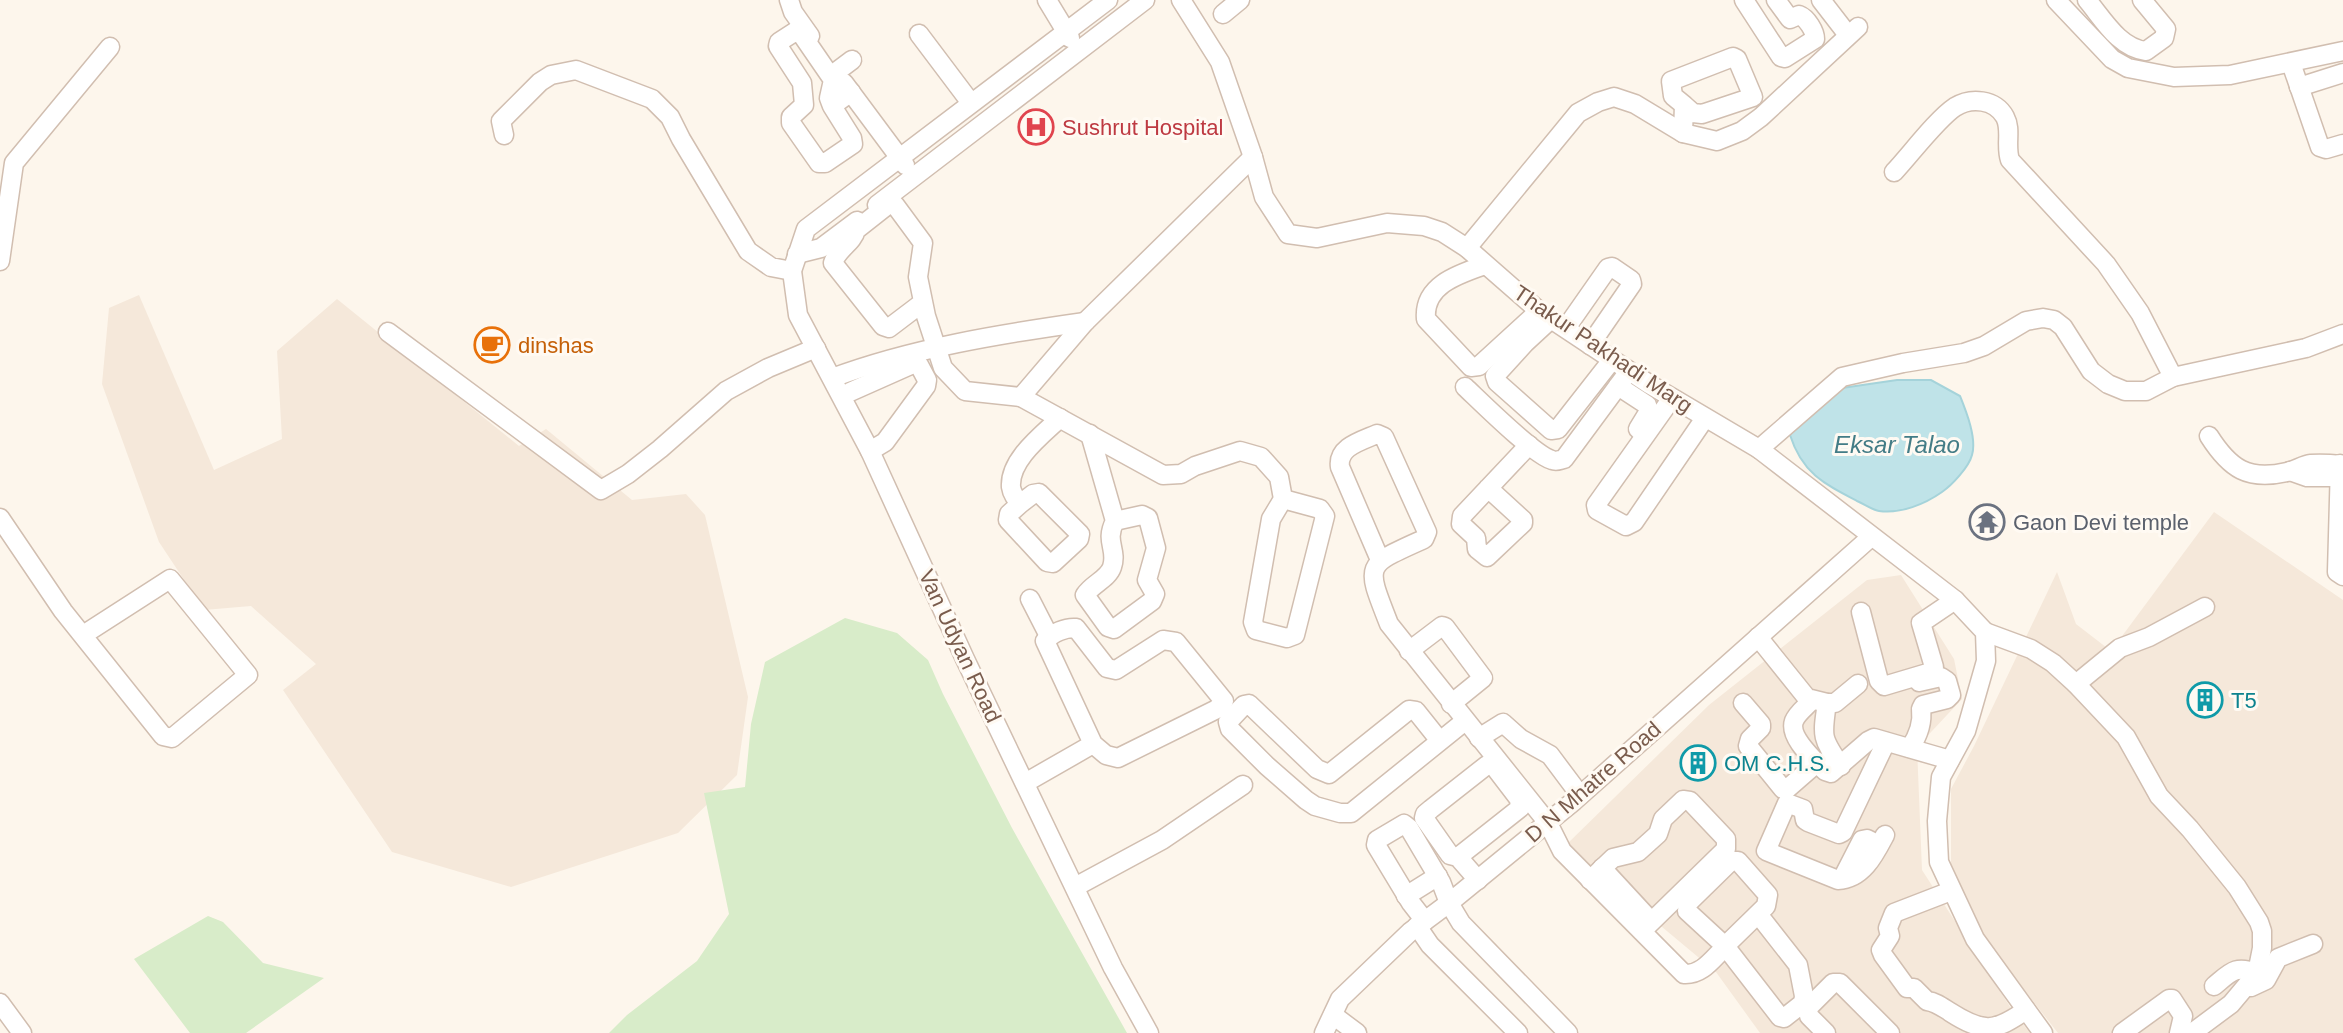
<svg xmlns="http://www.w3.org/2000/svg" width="2343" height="1033" viewBox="0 0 2343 1033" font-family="Arial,sans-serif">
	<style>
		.residential { fill: #f5e8da }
		.green { fill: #d8ecc9 }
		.water { fill: #bfe3e8; stroke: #a5d3da; stroke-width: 2 }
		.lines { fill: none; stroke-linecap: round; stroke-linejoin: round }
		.minor-casing { stroke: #d1beb0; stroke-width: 21 }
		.minor { stroke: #fff; stroke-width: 18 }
		.labels { text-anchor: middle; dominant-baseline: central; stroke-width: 6; stroke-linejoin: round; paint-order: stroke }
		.health-label { font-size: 22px; fill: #be3a42; stroke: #fffaf3; text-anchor: start }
		.food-label { font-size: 22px; fill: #c56008; stroke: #fffaf3; text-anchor: start }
		.street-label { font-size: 22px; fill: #7a5c4d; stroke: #fffaf3 }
		.worship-label { font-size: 22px; fill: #5b616d; stroke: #fffaf3; text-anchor: start }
		.culture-label { font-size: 22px; fill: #0d838f; stroke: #fffaf3; text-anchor: start }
		.water-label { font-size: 24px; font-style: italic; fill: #437c86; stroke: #fffaf3 }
	</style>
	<rect width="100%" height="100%" fill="#fdf6ec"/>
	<g class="residential">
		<polygon points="139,295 214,470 282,439 277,351 337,299 519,446 546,429 632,500 686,494 705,515 748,697 737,775 678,833 511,887 392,852 283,690 316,664 251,606 204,610 159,542 102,384 109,308"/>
		<polygon points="2214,512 2343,600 2343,1033 2058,1033 1988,944 1951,870 1951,789 1974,746 2057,572 2076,624 2111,651"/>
		<polygon points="1901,575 1954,659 1962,699 1917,747 1922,870 2014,1013 2030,1033 1760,1033 1716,972 1565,846 1709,705 1867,580"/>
	</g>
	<g class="green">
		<polygon points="845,618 897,633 928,660 943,694 1012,828 1127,1033 609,1033 627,1015 697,961 729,914 704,793 745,787 751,724 765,662"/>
		<polygon points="208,916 223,922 263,963 324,978 246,1033 190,1033 134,959"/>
	</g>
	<path class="water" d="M1897,380H1931L1960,396C1966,411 1977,438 1972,455C1969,467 1952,485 1942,492C1925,504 1901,514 1879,511C1872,510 1864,504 1857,501C1824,484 1802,473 1790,435L1802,415L1842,388Z"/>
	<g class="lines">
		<defs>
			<g id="minor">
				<polyline points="789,0 793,12 810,36"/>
				<polyline points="1047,0 1070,38"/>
				<polyline points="1108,0 806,229 792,271 798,315 870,451 965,659 1113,968 1149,1033"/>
				<polyline points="1181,0 1220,62 1253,157 1264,197 1288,234 1317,238 1387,223 1424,226 1442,232 1467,248 1539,311 1649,384 1759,449 1955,600 1985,632 1986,661 1966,731 1941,777 1937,821 1939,862 1975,939 2043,1033"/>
				<path d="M1744,0L1781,57L1785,58L1815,39C1815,31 1807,18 1799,15L1790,19L1776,0"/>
				<polyline points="1821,0 1848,35"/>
				<polyline points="2056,0 2112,59 2128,68 2174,77 2230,75 2343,51"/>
				<path d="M2087,0C2103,19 2119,48 2146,51L2164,38L2166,29L2142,0"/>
				<polyline points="1223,14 1240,0"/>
				<polyline points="919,34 971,103"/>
				<polyline points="2291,63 2320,147 2326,149 2343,144"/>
				<polyline points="836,72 852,60"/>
				<polyline points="844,83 905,165"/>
				<polyline points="2299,87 2343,73"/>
				<polyline points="832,106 829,98 833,80 800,32 796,31 779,42 778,46 802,83 804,105 791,117 791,123 819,163 825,163 853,144 852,138 832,106 851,92"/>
				<polyline points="1683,133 1684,105 1673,96 1671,81 1733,57 1737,59 1753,97 1702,114 1693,113 1684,105"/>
				<polyline points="504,135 501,121 540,82 551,75 576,70 652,99 670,117 681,139 748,251 771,267 792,271"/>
				<polyline points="1253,157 1085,322 1021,397 1163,475 1181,474 1195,466 1240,451 1261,457 1279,477 1283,499 1271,519 1253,622 1256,630 1287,638 1295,635 1325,516 1320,509 1283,499"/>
				<path d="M1894,172C1910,155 1937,119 1955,107C1971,97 1995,99 2005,117C2012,130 2005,145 2010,160L2106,264L2140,313L2173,377"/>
				<polyline points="877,205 1145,0"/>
				<polyline points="1467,248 1578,113 1598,102 1614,97 1635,104 1683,133 1717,141 1742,131 1761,117 1858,27"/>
				<polyline points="797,254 821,248 857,221"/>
				<polyline points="0,261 14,163 110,47"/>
				<path d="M1485,265C1459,274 1423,285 1426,319L1471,367L1479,366L1539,311"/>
				<path d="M922,303L889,328L883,326L833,263C837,249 853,243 856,230L889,204L895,205L923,243L918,277L926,316L943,368L965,391L1021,397"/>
				<polyline points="1551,319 1525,343 1495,376 1497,382 1551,430 1558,429 1612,360"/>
				<polyline points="1566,328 1608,268 1612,267 1631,280 1632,284 1590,345"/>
				<polyline points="388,332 601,490 628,474 660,449 726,391 768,368 816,348"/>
				<path d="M832,378C913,348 1000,334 1085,322"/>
				<polyline points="1618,386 1647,405 1649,411 1638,429"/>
				<path d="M1465,387C1481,402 1534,455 1552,460C1557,462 1559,460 1564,459L1629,371"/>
				<polyline points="850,392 913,364 919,365 927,380 926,386 885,442 870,451"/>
				<polyline points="1672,398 1596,505 1597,510 1626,526 1634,522 1705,418"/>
				<path d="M1090,434L1115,521C1104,542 1118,549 1112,567C1108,579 1092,584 1085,595L1108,627L1114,629L1152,601L1155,594L1147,580L1156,548L1148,518L1142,515L1115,521"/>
				<path d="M2209,436C2230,469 2248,481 2287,472C2296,470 2303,465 2311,464C2322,463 2333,464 2343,465"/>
				<polyline points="1759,449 1842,377 1903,363 1964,353 1984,346 2026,321 2043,318 2054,320 2063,327 2091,371 2108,384 2125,391 2146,391 2173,377 2306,348 2343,334"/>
				<polyline points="2340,464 2337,572 2343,576"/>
				<polyline points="2290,471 2307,477 2343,477"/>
				<polyline points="1488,488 1523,520 1523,523 1487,557 1477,549 1476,538 1461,524 1462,516 1529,445"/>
				<path d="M1020,504L1033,494L1039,493L1080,534L1079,539L1053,563L1047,562L1008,520L1009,514L1020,504C1016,499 1012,494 1011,487C1009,460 1042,435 1060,418"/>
				<polyline points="0,518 63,611 163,736 172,738 248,675 170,579 83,635"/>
				<path d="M1380,560L1340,467C1337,447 1361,441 1377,434L1384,437L1427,532L1424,539C1364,566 1365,563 1389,624L1548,823L1562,851L1684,974C1701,975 1711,961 1722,950L1725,946L1766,906L1768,895L1738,861H1731L1688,903L1687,911L1725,946L1780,1017L1784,1018L1803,1003L1804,996L1798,965L1758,914"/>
				<polyline points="1030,599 1049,636"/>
				<polyline points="1861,612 1879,681 1884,686 1931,672 1934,667 1921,623 1955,600"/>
				<polyline points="1985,632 2031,649 2053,663 2076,684 2126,737 2159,796 2190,829 2237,887 2259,922 2262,931 2262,948 2257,973 2231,1004 2192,1033"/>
				<polyline points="1758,637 1807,698 1827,703 1835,703 1858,684"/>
				<polyline points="1409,651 1442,626 1445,627 1483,678 1451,704"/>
				<polyline points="2076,684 2120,648 2149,637 2205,607"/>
				<path d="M1812,700C1806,707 1797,713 1794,721C1788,738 1815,760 1825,771L1831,773L1868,741L1874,738L1950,760"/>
				<polyline points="1743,703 1761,724 1761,728 1750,739 1748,746 1783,789 1787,789 1818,762"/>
				<path d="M1827,703C1822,736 1821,738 1841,766"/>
				<polyline points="1479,738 1503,723 1521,739 1550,755 1580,795"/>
				<polyline points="1440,741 1416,711 1409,710 1329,774 1317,769 1249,704 1244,705 1228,722 1230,729 1267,766 1306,800 1315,806 1340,813 1351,813 1465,721"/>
				<path d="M1910,748C1918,736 1923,723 1921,709L1923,705L1947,699L1951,695L1947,681L1941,677L1919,682"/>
				<path d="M1025,783L1093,744L1106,755L1118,758L1217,709L1224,701L1176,642L1163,640L1116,670L1107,668L1076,628C1066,627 1052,633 1045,641L1093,744"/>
				<path d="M1885,835C1875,854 1863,879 1838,880L1766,851L1787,803L1803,809L1805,820L1808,822L1839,834L1843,832L1886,742"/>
				<polyline points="1458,857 1520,808 1519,799 1493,765 1487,765 1431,809 1425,814 1424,818 1450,855 1458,857 1478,880"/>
				<polyline points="1602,868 1651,921"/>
				<polyline points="1842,879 1862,840 1867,839 1879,845"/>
				<polyline points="1590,880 1613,858 1638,852 1658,834 1663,819 1683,800 1690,801 1726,839 1726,849 1642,931"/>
				<polyline points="1075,887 1162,840 1243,785"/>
				<path d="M1951,891L1894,913L1888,928L1890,936L1881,950L1883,955L1907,988H1914L1927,1001C1936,1002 1942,1007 1950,1012C1983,1033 1995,1032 2026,1010"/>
				<polyline points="1406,896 1438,876"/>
				<polyline points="1425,921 1411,903 1376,845 1377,840 1404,824 1409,828 1441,882 1449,903 1461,923 1568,1033"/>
				<polyline points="1417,926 1430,945 1518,1033"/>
				<path d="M2214,986C2231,972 2235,965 2257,973"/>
				<polyline points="2251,987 2266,980 2278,958 2313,944"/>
				<polyline points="0,1003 22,1033"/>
				<polyline points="1333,1015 1357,1033"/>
				<polyline points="1324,1033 1340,999 1410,932 1449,903 1574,801 1871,537"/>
				<polyline points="1826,1033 1809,1016 1808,1008 1833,983 1840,983 1890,1033"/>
				<polyline points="2122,1033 2169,999 2172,999 2183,1016 2179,1033"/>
			</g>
		</defs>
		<use href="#minor" class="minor-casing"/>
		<use href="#minor" class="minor"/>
	</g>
	<defs>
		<symbol id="hospital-ring" viewBox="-11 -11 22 22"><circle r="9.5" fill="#fffaf3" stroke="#e0444e" stroke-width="1.5"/><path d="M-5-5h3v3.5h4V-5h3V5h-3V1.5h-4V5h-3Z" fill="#e0444e"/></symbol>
		<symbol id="cafe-ring" viewBox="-11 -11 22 22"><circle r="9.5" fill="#fffaf3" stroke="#e8710a" stroke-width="1.5"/><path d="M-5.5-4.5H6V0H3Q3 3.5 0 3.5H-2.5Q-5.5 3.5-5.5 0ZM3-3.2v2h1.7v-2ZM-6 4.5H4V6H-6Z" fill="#e8710a"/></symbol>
		<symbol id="temple-ring" viewBox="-11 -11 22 22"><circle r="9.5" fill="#fffaf3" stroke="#6b7280" stroke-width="1.5"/><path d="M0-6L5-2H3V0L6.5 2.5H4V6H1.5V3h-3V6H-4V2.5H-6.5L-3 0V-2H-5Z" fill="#6b7280"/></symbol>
		<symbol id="building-ring" viewBox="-11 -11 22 22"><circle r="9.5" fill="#fffaf3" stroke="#0f9aa8" stroke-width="1.5"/><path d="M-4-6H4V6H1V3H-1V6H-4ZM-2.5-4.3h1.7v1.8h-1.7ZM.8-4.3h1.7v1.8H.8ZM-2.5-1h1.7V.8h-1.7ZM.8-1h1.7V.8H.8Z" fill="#0f9aa8"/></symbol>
	</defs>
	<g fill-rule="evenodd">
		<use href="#hospital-ring" x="1016" y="107" width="40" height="40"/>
		<use href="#cafe-ring" x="472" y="325" width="40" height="40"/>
		<use href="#temple-ring" x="1967" y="502" width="40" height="40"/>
		<use href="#building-ring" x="2185" y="680" width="40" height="40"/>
		<use href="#building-ring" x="1678" y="743" width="40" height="40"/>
	</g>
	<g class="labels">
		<g class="health-label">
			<text x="1062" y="127">Sushrut Hospital</text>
		</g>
		<g class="food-label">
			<text x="518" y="345">dinshas</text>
		</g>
		<g class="street-label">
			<text transform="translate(1603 349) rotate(34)">Thakur Pakhadi Marg</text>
			<text transform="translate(960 646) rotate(65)">Van Udyan Road</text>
			<text transform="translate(1593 782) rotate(-41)">D N Mhatre Road</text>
		</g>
		<g class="worship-label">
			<text x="2013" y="522">Gaon Devi temple</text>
		</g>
		<g class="culture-label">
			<text x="2231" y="700">T5</text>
			<text x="1724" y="763">OM C.H.S.</text>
		</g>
		<g class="water-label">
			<text x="1897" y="444">Eksar Talao</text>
		</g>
	</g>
</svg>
